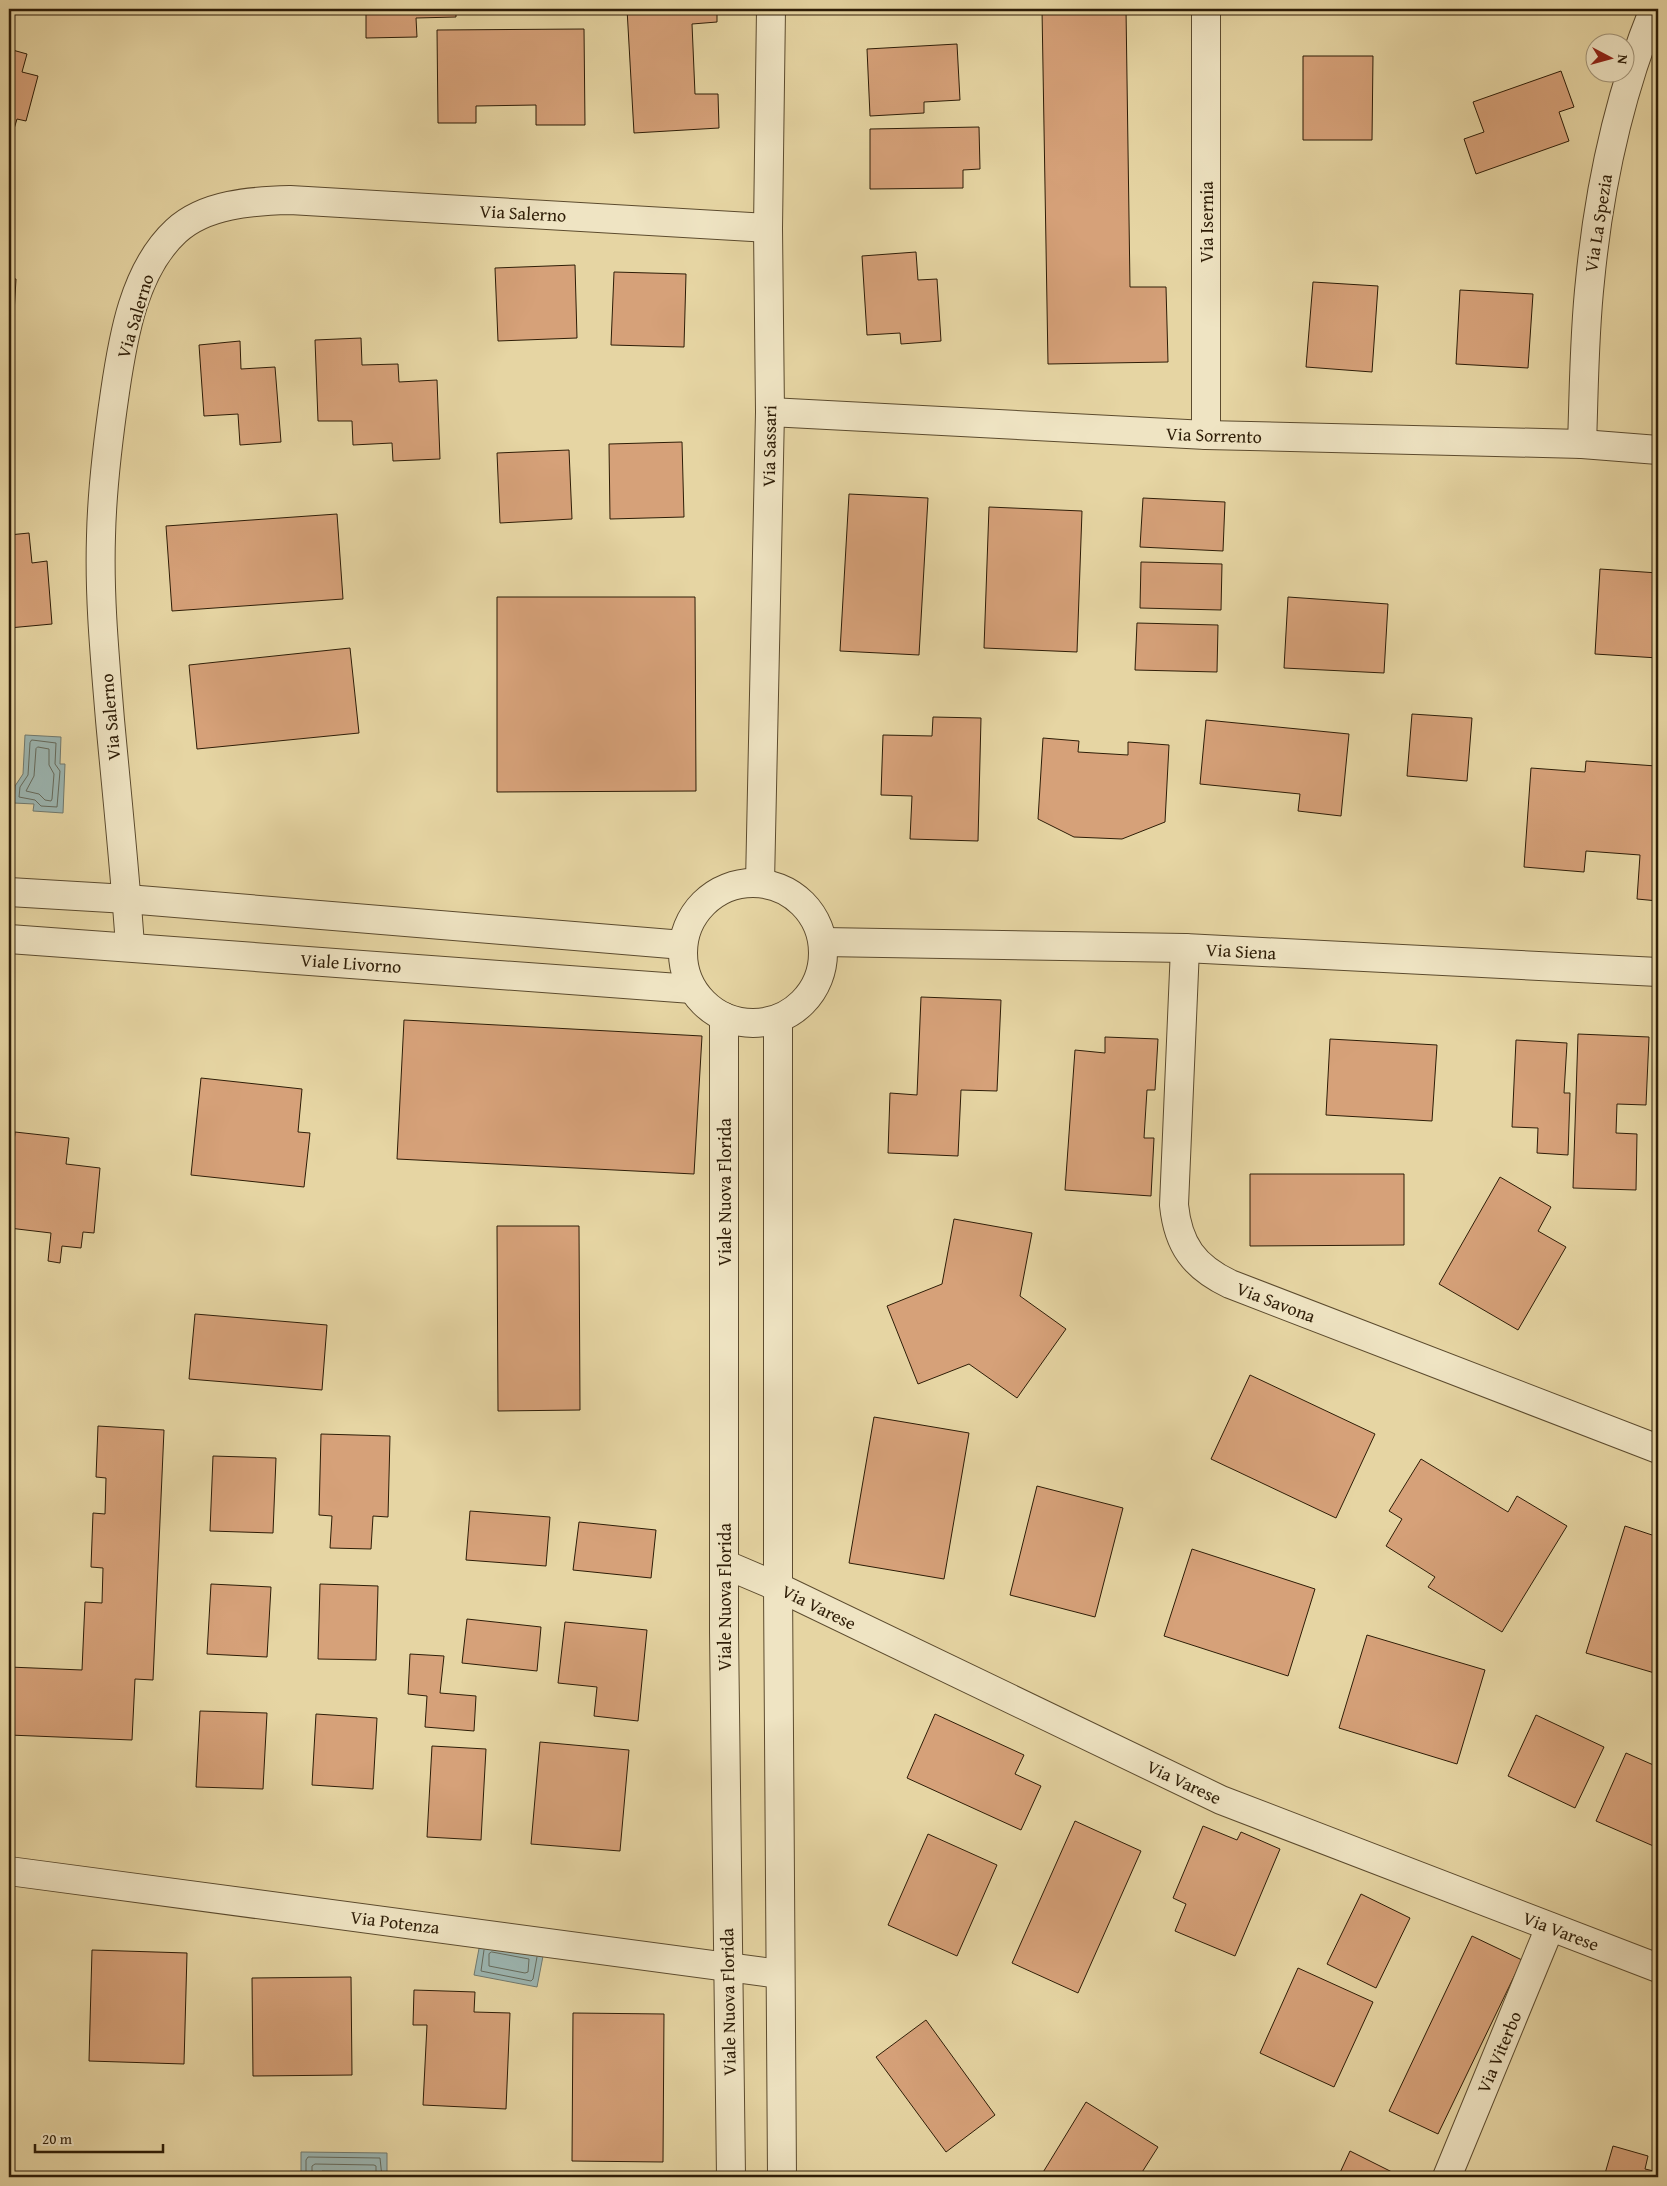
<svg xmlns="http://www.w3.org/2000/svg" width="1667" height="2186" viewBox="0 0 1667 2186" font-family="'Gentium Book Plus',serif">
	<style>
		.water { fill: #9cb6b2; stroke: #70796e }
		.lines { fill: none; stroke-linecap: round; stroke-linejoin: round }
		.shore { stroke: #656a5c; stroke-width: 1 }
		.building { fill: #d6a179; stroke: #2e1d07 }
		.minor-casing { stroke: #5c4b2e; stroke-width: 30 }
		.tertiary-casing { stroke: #5c4b2e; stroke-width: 30 }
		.minor { stroke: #efe4c3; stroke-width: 28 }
		.tertiary { stroke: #efe4c3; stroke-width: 28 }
		.labels { text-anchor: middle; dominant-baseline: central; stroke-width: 4.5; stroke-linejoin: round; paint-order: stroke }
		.street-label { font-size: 18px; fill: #2e1d07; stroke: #efe4c3 }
	</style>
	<rect width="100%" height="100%" fill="#e6d5a3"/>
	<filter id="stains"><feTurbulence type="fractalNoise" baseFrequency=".004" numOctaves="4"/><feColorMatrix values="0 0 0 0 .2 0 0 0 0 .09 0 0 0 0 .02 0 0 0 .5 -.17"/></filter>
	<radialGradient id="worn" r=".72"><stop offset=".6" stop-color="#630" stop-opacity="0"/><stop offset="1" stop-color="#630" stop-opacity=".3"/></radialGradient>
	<g class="water">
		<polygon points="25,735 61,737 60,764 65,764 63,813 33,811 34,804 14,803 15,786 23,774"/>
		<polygon points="481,1938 544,1951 537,1987 474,1975"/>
		<polygon points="301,2152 387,2153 387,2177 301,2177"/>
	</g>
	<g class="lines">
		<g class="shore">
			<polygon points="32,740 56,743 55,764 60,771 57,807 41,806 35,800 19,797 20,787 28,775 30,743"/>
			<polygon points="38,747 49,749 49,765 54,774 52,799 51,801 45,800 39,794 26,791 34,776 36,749"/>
			<polyline points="484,1950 481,1971 531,1981 533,1979 537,1957"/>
			<polygon points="492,1952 529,1959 528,1972 525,1973 489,1966 489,1954"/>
			<polyline points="306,2177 306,2160 308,2157 380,2158 382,2177"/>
			<polyline points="312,2177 312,2166 315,2164 374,2165 376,2166 376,2177"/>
			<polyline points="319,2177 322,2171 366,2172 369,2177"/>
		</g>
	</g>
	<g class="building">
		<polygon points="346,9 456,9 456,17 416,18 417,37 366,38 366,13 346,13"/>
		<polygon points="627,9 717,9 717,22 692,24 695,94 718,94 719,128 634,133"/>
		<polygon points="1042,9 1126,9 1130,287 1166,287 1168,362 1048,364"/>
		<polygon points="584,29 585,125 536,125 536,105 476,106 476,123 438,123 437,30"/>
		<polygon points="957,44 960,100 924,102 924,113 870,116 867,49"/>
		<polygon points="9,49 27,54 22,72 38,76 26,121 17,119 14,129 9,128"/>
		<polygon points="1303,56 1373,56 1372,140 1303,140"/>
		<polygon points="1561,71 1574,107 1559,112 1569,141 1476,174 1464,139 1484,132 1473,102"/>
		<polygon points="979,127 980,169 963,170 963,188 870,189 870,129"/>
		<polygon points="916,252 918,280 937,279 941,341 901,344 900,333 867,335 862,256"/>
		<polygon points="575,265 577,338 498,341 495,268"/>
		<polygon points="614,272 686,274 684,347 611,345"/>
		<polygon points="9,278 16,279 13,331 9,331"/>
		<polygon points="1313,282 1378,286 1372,372 1306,367"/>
		<polygon points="1460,290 1533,294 1528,368 1456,364"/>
		<polygon points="361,338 362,365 398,364 399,382 437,380 440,459 393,461 392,443 353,445 352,421 318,421 315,340"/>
		<polygon points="240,341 241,369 275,367 281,442 240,445 238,414 204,416 199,345"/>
		<polygon points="682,442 684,517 610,519 609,444"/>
		<polygon points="569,450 572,519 500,523 497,453"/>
		<polygon points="849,494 928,498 919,655 840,651"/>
		<polygon points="1143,498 1225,502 1223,551 1140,547"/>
		<polygon points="989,507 1082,511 1077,652 984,648"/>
		<polygon points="337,514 343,599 172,611 166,526"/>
		<polygon points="29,533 32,563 47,561 52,624 9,628 9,535"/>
		<polygon points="1141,562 1222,564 1221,610 1140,608"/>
		<polygon points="1600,569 1658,573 1658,658 1595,654"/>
		<polygon points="497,597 695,597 696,791 497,792"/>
		<polygon points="1288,597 1388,604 1384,673 1284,668"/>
		<polygon points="1137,623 1218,625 1217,672 1135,670"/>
		<polygon points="350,648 359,733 197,749 189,665"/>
		<polygon points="9,691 12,691 9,732"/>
		<polygon points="1412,714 1472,718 1467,781 1407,776"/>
		<polygon points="933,717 981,718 978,841 910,839 912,796 881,795 883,735 932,736"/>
		<polygon points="1206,720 1349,734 1341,816 1298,811 1300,794 1200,784"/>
		<polygon points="1043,738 1079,741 1078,752 1128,755 1128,742 1169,745 1165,822 1122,839 1074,837 1038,819"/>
		<polygon points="1586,761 1656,766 1655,773 1658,774 1658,901 1637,899 1640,855 1586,851 1584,872 1524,867 1531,768 1585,772"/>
		<polygon points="921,997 1001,1000 997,1091 961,1090 958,1156 888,1153 890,1093 917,1095"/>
		<polygon points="404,1020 702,1036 694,1174 397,1159"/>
		<polygon points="1578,1034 1649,1037 1646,1105 1617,1104 1616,1133 1637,1134 1636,1190 1573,1188"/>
		<polygon points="1105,1037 1158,1039 1155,1090 1147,1090 1144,1138 1154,1138 1151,1196 1065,1190 1075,1050 1105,1053"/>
		<polygon points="1330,1039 1437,1045 1432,1121 1326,1115"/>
		<polygon points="1516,1040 1567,1043 1564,1093 1570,1093 1568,1155 1537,1153 1538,1128 1512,1127"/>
		<polygon points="201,1078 302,1089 298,1132 310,1133 304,1187 191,1175"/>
		<polygon points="15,1132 69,1138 66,1164 100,1168 94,1233 83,1232 81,1248 62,1246 60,1263 48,1261 51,1233 9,1228 9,1194"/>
		<polygon points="1250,1174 1404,1174 1404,1245 1250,1246"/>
		<polygon points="1500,1177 1551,1207 1538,1231 1566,1247 1518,1330 1439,1284"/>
		<polygon points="954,1219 1032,1233 1020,1296 1066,1329 1017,1398 969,1364 918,1384 887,1306 942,1284"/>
		<polygon points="497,1226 579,1226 580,1410 498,1411"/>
		<polygon points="195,1314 327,1325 322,1390 189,1379"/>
		<polygon points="1250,1375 1375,1434 1336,1518 1211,1459"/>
		<polygon points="874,1417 969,1433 944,1579 849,1563"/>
		<polygon points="98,1426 164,1430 153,1680 135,1679 132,1740 9,1735 9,1667 82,1670 85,1602 102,1603 103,1568 91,1567 93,1513 105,1514 106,1478 96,1477"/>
		<polygon points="321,1434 390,1436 388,1517 373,1516 371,1549 330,1548 332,1516 319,1515"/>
		<polygon points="213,1456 276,1458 273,1533 210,1531"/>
		<polygon points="1421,1459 1508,1512 1517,1496 1567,1526 1502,1632 1428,1587 1435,1577 1386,1546 1402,1519 1389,1511"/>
		<polygon points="1037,1486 1123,1508 1095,1617 1010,1595"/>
		<polygon points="470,1511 550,1517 546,1566 466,1560"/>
		<polygon points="579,1522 656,1530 651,1578 573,1570"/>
		<polygon points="1625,1526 1658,1537 1658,1674 1586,1653"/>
		<polygon points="1192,1549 1315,1589 1288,1676 1164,1636"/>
		<polygon points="211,1584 271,1587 267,1657 207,1654"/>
		<polygon points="320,1584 378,1586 376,1660 318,1659"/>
		<polygon points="467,1619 541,1627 537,1671 462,1663"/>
		<polygon points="565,1622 647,1630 638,1721 594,1716 597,1687 558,1683"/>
		<polygon points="1367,1635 1485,1670 1457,1764 1339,1728"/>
		<polygon points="410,1654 444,1656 440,1693 476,1696 474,1731 425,1727 427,1696 408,1694"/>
		<polygon points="200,1711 267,1713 263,1789 196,1787"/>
		<polygon points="316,1714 377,1718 373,1789 312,1785"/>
		<polygon points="935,1714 1024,1755 1015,1774 1041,1786 1021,1830 907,1778"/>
		<polygon points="1536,1715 1604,1747 1575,1808 1508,1776"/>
		<polygon points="540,1742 629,1750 620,1851 531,1844"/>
		<polygon points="432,1746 486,1749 481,1840 427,1837"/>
		<polygon points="1626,1753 1658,1767 1658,1848 1596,1821"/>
		<polygon points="1075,1821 1141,1851 1078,1993 1012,1963"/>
		<polygon points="1203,1826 1237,1840 1241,1832 1280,1849 1235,1956 1175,1931 1186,1904 1173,1898"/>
		<polygon points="928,1834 997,1865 957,1956 888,1925"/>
		<polygon points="1361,1894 1410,1918 1376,1988 1327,1964"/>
		<polygon points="1472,1936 1522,1960 1438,2134 1389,2111"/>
		<polygon points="92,1950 187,1953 184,2064 89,2061"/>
		<polygon points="1298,1968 1373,2002 1334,2087 1260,2053"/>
		<polygon points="351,1977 352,2075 253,2076 252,1978"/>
		<polygon points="414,1990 475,1992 474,2012 510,2013 506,2109 423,2105 427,2025 413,2025"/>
		<polygon points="573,2013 664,2014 663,2162 572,2161"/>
		<polygon points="926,2020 995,2115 946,2152 876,2057"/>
		<polygon points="1086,2102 1158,2147 1139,2177 1048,2177 1042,2174"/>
		<polygon points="1613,2146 1648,2156 1645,2169 1658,2172 1658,2177 1604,2177"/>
		<polygon points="1350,2151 1398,2175 1397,2177 1338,2177"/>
		<rect x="161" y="2173" width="82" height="4"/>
	</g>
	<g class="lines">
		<defs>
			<g id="minor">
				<polyline points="1206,9 1206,435"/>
				<polyline points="770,412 1206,435 1582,444 1658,450"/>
				<path d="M1582,444C1584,390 1584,335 1590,281C1599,188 1619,95 1654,9"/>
				<polyline points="760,883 770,412 768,228 771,9"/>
				<polyline points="823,942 1185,948 1658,972"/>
				<path d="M130,946C125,871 117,796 110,720C105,659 99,598 101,536C102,488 108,440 115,392C123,337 134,270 176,231C205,204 252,201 290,200L768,228"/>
				<path d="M1185,948L1174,1205C1178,1245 1194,1267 1230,1284L1658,1449"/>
				<polyline points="724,1564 778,1587 1221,1800 1658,1968"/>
				<polyline points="9,1871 780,1974"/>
				<polyline points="1447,2177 1550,1927"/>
			</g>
			<g id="tertiary">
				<circle cx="753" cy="953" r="70"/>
				<polyline points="9,892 127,899 683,945"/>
				<polyline points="9,939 692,989"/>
				<polyline points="724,1017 724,1632 731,2177"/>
				<polyline points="778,1019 778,1587 782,2177"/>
			</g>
		</defs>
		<use href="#minor" class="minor-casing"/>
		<use href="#tertiary" class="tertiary-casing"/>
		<use href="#minor" class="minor"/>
		<use href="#tertiary" class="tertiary"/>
	</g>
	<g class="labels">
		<g class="street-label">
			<text transform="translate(523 213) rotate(3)">Via Salerno</text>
			<text transform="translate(1206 222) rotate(-90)">Via Isernia</text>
			<text transform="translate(1598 223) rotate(-81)">Via La Spezia</text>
			<text transform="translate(135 316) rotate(-73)">Via Salerno</text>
			<text transform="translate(1214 435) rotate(2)">Via Sorrento</text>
			<text transform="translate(769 446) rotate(-89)">Via Sassari</text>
			<text transform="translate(110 717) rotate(-95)">Via Salerno</text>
			<text transform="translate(1241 951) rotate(3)">Via Siena</text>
			<text transform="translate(351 963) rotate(4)">Viale Livorno</text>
			<text transform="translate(724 1192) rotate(-90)">Viale Nuova Florida</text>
			<text transform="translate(1276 1302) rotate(21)">Via Savona</text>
			<text transform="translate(724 1597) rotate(-90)">Viale Nuova Florida</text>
			<text transform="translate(819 1607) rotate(26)">Via Varese</text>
			<text transform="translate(1184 1782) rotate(25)">Via Varese</text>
			<text transform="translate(395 1922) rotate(7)">Via Potenza</text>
			<text transform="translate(1561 1931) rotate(21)">Via Varese</text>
			<text transform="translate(728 2002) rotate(-91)">Viale Nuova Florida</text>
			<text transform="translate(1499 2052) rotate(-67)">Via Viterbo</text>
		</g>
	</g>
	<rect width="1667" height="2186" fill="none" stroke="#e6d5a3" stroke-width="30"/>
	<rect x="10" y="10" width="1647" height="2166" fill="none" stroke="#2e1d07" stroke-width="2.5"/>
	<rect x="15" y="15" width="1637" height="2156" fill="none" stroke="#2e1d07"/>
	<g transform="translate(1610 58) rotate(96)"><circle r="24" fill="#efe4c3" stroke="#a29478"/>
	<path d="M0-4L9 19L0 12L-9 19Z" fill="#8f2418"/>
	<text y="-8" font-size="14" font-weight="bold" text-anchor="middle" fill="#2e1d07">N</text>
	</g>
	<path d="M35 2144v8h128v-8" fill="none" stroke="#2e1d07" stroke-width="2.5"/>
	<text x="42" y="2144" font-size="15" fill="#2e1d07" stroke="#efe4c3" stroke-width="4" paint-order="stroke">20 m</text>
	<rect width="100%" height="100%" filter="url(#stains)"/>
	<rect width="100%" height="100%" fill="url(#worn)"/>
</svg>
